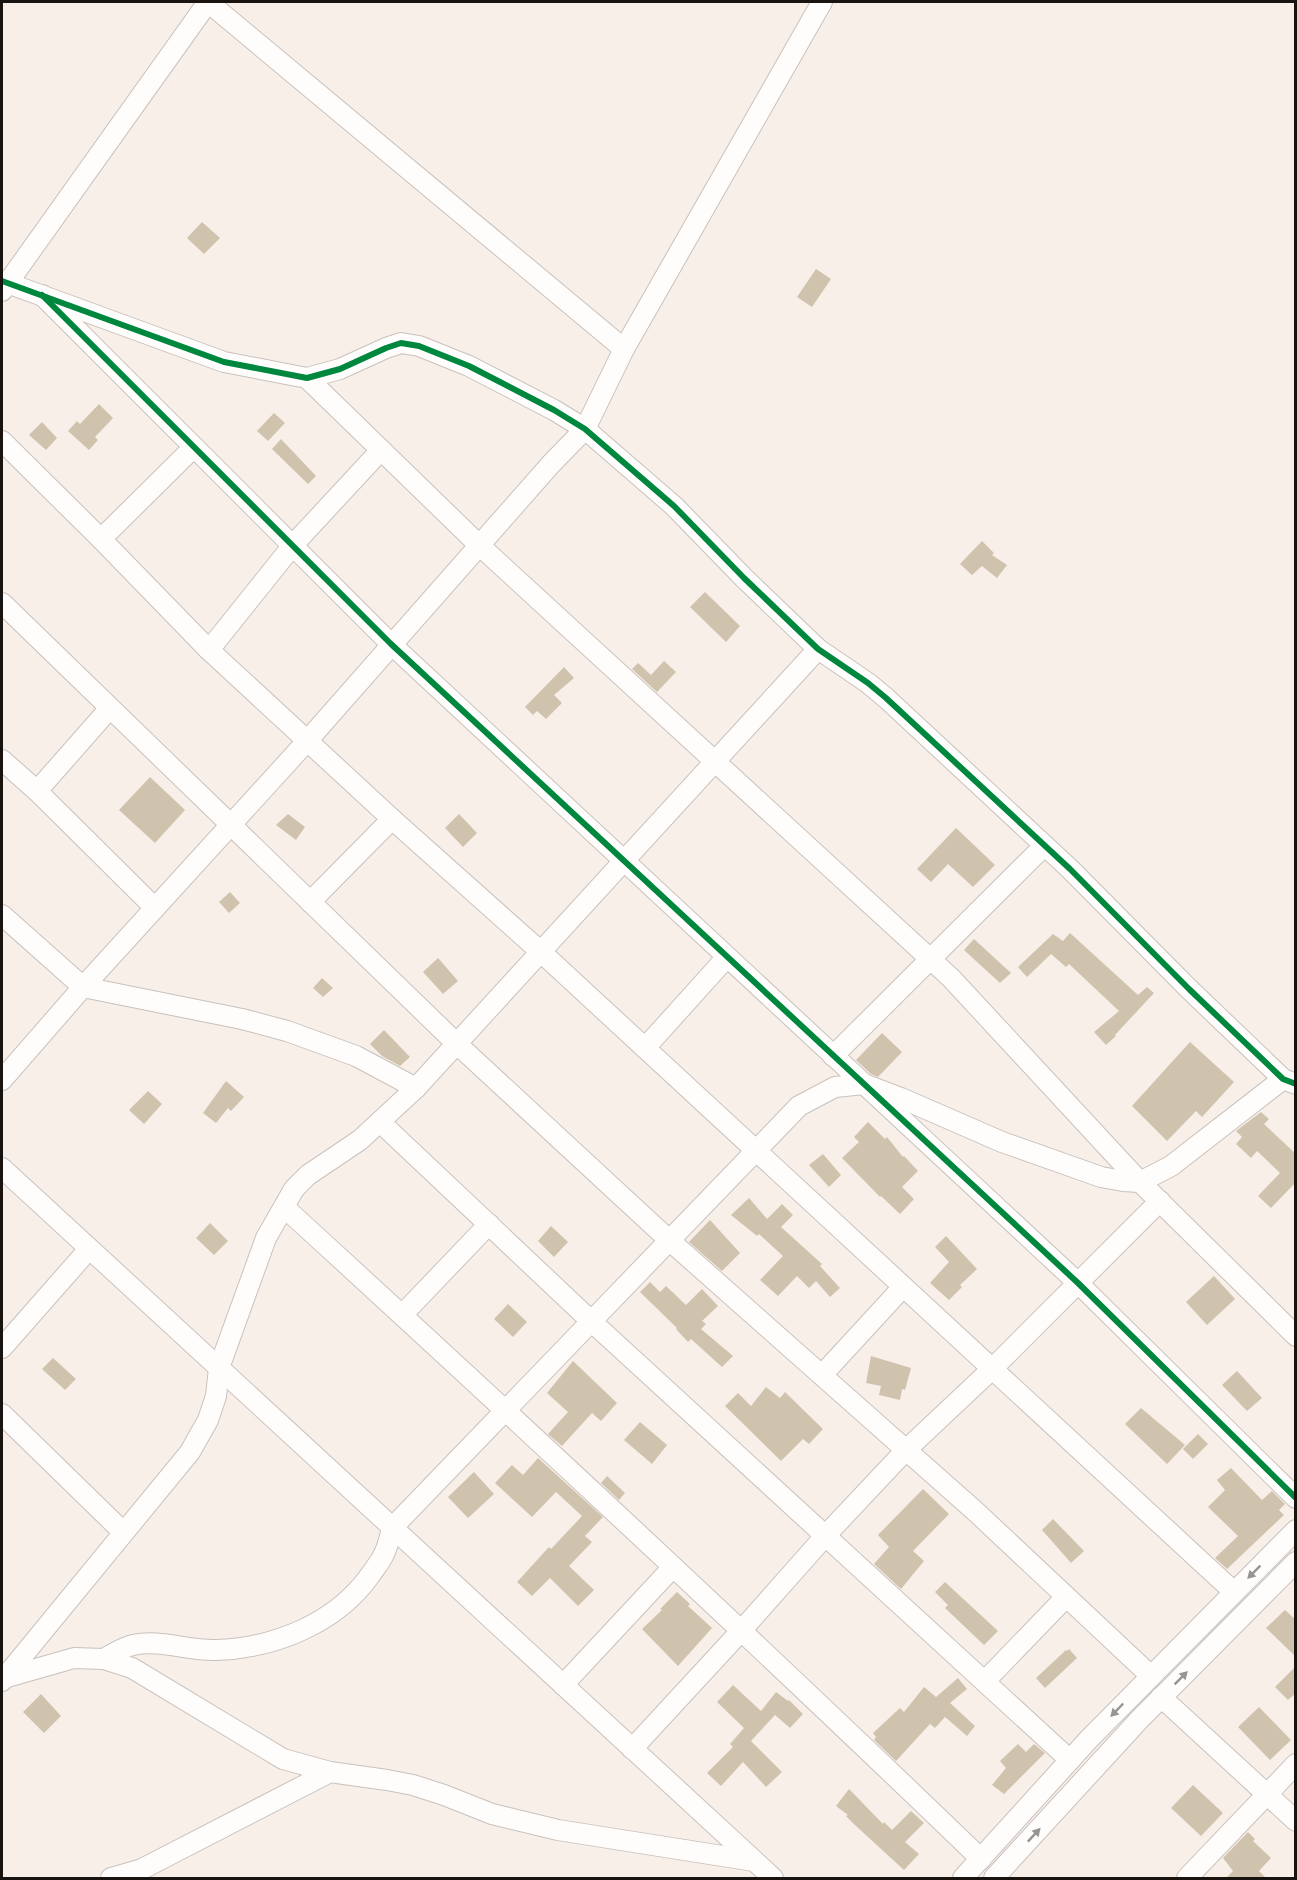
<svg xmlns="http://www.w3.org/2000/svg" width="1297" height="1880" viewBox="0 0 1297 1880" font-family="Raleway,sans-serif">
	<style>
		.building { fill: #d0c3ad }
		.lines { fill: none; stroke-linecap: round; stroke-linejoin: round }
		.minor-casing { stroke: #c9c1bc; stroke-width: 22 }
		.minor { stroke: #fefdfc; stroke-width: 20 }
		.cycleway-casing { stroke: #fff; stroke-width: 10 }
		.cycleway { stroke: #00873e; stroke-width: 6 }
		.oneway { fill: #979492 }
	</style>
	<rect width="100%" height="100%" fill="#f9efe9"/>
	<g class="building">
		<polygon points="202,222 220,238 204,254 187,238"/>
		<polygon points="816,269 831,279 812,307 797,297"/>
		<polygon points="99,404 113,418 95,437 98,440 89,450 68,431 77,421 80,424"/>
		<polygon points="274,413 285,423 268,441 257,431"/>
		<polygon points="42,422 57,438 46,450 29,435"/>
		<polygon points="281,439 316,476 308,484 272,449"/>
		<polygon points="982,541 994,553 992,555 1007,565 997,578 982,566 972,575 960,564"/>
		<polygon points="705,592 740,626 726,642 690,607"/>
		<polygon points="664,661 676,672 657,692 632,669 638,663 651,675"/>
		<polygon points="564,667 574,678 554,695 562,703 546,719 537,711 533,715 525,707"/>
		<polygon points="150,777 185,810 155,843 119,810"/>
		<polygon points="288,814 305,827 296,840 276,825"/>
		<polygon points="459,814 477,833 463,847 445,828"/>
		<polygon points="956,828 995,865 973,887 948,864 931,882 917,869"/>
		<polygon points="230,892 240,903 229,913 219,902"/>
		<polygon points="1070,933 1138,995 1147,987 1154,993 1115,1035 1116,1036 1106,1045 1094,1032 1119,1011 1069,964 1066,967 1051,954 1027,977 1018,967 1053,934 1063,941"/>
		<polygon points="974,939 1011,973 1000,983 964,950"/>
		<polygon points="438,958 458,981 443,994 423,972"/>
		<polygon points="322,978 333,988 323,997 313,988"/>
		<polygon points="384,1030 410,1057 400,1066 382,1056 370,1044"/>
		<polygon points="882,1033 902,1052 878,1077 871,1074 856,1060"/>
		<polygon points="1190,1042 1234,1082 1202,1117 1196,1111 1167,1141 1132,1106"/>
		<polygon points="226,1081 244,1097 231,1111 228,1108 216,1123 203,1113"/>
		<polygon points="148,1091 162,1104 144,1124 129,1110"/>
		<polygon points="1261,1112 1269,1119 1264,1124 1296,1154 1296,1182 1271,1208 1258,1196 1280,1173 1257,1151 1251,1158 1236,1144 1242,1137 1236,1131"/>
		<polygon points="868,1122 885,1139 887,1137 903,1157 904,1156 918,1171 902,1187 914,1199 900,1214 881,1196 880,1197 842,1158 859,1142 854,1137"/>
		<polygon points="823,1154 841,1175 829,1187 809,1165"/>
		<polygon points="749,1198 767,1219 782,1204 793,1215 781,1227 822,1264 820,1266 840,1288 830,1297 816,1281 809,1288 797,1276 778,1296 760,1280 783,1256 759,1234 757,1236 731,1215"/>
		<polygon points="710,1220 740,1253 722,1271 689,1242"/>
		<polygon points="210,1223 228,1241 214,1255 196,1238"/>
		<polygon points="551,1226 568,1242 554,1257 538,1241"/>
		<polygon points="946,1236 977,1269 960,1285 962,1287 949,1300 930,1283 949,1262 935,1247"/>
		<polygon points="1214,1276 1235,1299 1207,1325 1186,1302"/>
		<polygon points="650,1282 660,1292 666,1286 686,1305 702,1289 718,1306 702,1321 706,1324 701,1329 733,1356 722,1367 691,1339 688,1342 676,1329 677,1328 640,1292"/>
		<polygon points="508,1304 527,1322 513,1337 494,1319"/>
		<polygon points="871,1356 911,1368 905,1390 902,1389 900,1400 879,1395 881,1386 866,1383"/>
		<polygon points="53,1358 76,1379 65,1390 42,1369"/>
		<polygon points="573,1361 617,1403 601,1421 592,1413 562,1446 548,1434 568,1412 547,1393"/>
		<polygon points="1237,1371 1262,1398 1247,1411 1222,1385"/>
		<polygon points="766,1387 780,1398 785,1392 823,1429 809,1444 803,1439 781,1461 725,1406 738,1393 751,1406"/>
		<polygon points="1141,1408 1185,1445 1167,1464 1125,1424"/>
		<polygon points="640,1422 667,1445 652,1464 624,1440"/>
		<polygon points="1198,1434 1208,1444 1193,1459 1183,1449"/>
		<polygon points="538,1458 603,1517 585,1536 592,1542 569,1566 594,1590 578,1606 550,1578 532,1596 517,1582 549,1547 551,1549 582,1516 556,1492 532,1517 495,1483 512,1465 523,1475"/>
		<polygon points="1231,1468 1262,1500 1272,1491 1285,1504 1279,1510 1284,1515 1227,1569 1215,1558 1238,1536 1208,1507 1225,1490 1217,1480"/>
		<polygon points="474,1472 494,1494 468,1518 448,1497"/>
		<polygon points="607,1476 625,1493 619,1500 601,1483"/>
		<polygon points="923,1489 949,1514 913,1551 924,1561 901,1589 874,1564 889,1547 878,1535"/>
		<polygon points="1053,1519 1084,1551 1071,1563 1042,1530"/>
		<polygon points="945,1582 998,1631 984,1645 945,1608 948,1605 935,1592"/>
		<polygon points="677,1592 690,1604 688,1606 712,1628 678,1666 642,1629 662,1610 660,1609"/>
		<polygon points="1285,1610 1296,1620 1296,1657 1266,1628"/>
		<polygon points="1069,1649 1077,1658 1045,1688 1036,1678 1066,1650 1067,1651"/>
		<polygon points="1296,1666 1296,1693 1288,1700 1275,1687"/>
		<polygon points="958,1678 967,1689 950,1703 975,1726 967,1736 945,1717 935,1728 930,1724 896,1761 874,1740 876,1737 873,1733 900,1708 904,1712 924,1687 936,1697"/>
		<polygon points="733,1685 761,1711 776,1692 788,1701 789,1700 803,1714 790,1728 775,1715 751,1741 782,1772 766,1787 743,1762 721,1786 707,1773 733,1747 730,1744 744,1728 717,1702"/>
		<polygon points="41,1694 61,1716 44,1733 23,1712"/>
		<polygon points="1259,1707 1291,1740 1270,1760 1238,1727"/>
		<polygon points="1018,1744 1026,1752 1034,1744 1045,1753 1004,1794 992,1785 1006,1768 1000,1761"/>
		<polygon points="1193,1785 1223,1813 1201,1836 1171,1808"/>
		<polygon points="849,1789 883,1824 884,1822 892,1830 911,1811 924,1823 905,1842 919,1854 904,1870 856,1826 846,1816 848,1815 836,1806"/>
		<polygon points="1248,1832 1255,1839 1253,1841 1271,1858 1259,1871 1266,1878 1226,1878 1233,1871 1223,1858"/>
	</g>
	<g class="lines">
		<defs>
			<g id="minor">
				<polyline points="208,2 624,349"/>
				<polyline points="2,281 224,362 307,378 340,369 386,348 401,343 419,346 469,366 554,410 585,429 674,506 744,578 818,649 868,683 886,698 1070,869 1189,989 1283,1079 1296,1084"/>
				<polyline points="2,291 208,2"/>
				<polyline points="42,295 391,644 1078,1283 1296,1498"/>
				<polyline points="307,378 479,545 951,978 1140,1182 1296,1336"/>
				<polyline points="2,441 101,539 209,650 392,819 541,952 1234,1592"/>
				<polyline points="101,539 194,447"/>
				<polyline points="2,603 457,1044 669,1240 975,1511 1151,1676"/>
				<polyline points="209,650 293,545 381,450"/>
				<polyline points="2,760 37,791 155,908"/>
				<polyline points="37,791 110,708"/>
				<polyline points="310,902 392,819"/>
				<polyline points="2,915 83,987 242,1019 287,1031 356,1056 416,1088"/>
				<polyline points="645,1048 727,957"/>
				<polyline points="833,1056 1044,846"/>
				<polyline points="2,1080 83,987 308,740 551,464 585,429 624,349 822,2"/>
				<polyline points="380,1122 591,1321 1070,1760"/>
				<polyline points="2,1168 773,1878"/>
				<path d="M284,1207C519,1422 752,1638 981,1859"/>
				<polyline points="402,1315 489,1224"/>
				<polyline points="2,1348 89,1249"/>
				<polyline points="822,1375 903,1287"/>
				<polyline points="2,1414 123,1532"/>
				<path d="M104,1659C113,1654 123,1647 133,1645C160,1639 188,1651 216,1650C275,1648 337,1623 371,1574C375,1568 381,1561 384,1554C388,1546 390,1537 392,1528L799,1106L835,1087L864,1084L901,1098L1002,1142L1101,1177L1123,1181L1140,1182L1171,1166L1283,1079"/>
				<polyline points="4,1678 74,1658 104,1659 132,1668 283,1759 330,1772 387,1780 413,1785 444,1795 492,1814 558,1830 754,1861"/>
				<polyline points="2,1681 190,1452 208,1420 216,1396 219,1368 266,1238 294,1189 308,1175 360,1140 416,1088 818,649"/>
				<polyline points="985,1681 1066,1597"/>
				<polyline points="563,1685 673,1567"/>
				<polyline points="1161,1697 1296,1821"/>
				<polyline points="632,1749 741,1631 826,1535 906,1450 992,1369 1160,1201"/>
				<polyline points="111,1878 142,1869 330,1772"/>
				<polyline points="963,1878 1089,1739 1296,1530"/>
				<polyline points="994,1878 1138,1721 1296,1562"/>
				<polyline points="1187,1878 1296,1764"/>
			</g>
		</defs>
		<use href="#minor" class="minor-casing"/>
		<use href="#minor" class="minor"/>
		<defs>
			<g id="cycleway">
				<polyline points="2,281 224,362 307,378 340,369 386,348 401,343 419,346 469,366 554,410 585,429 674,506 744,578 818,649 868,683 886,698 1070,869 1189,989 1283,1079 1296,1084"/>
				<polyline points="42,295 391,644 1078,1283 1296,1498"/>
			</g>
		</defs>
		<use href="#cycleway" class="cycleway-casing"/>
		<use href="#cycleway" class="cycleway"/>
	</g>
	<defs><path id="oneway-solid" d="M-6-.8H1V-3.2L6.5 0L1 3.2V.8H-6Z" transform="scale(1.5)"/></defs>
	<g class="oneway">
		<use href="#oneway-solid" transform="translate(1254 1572) rotate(135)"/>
		<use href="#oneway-solid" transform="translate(1181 1678) rotate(-45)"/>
		<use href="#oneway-solid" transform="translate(1117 1710) rotate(134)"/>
		<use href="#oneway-solid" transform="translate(1034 1835) rotate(-47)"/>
	</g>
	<rect width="1297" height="1880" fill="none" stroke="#1a1411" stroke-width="6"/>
</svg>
